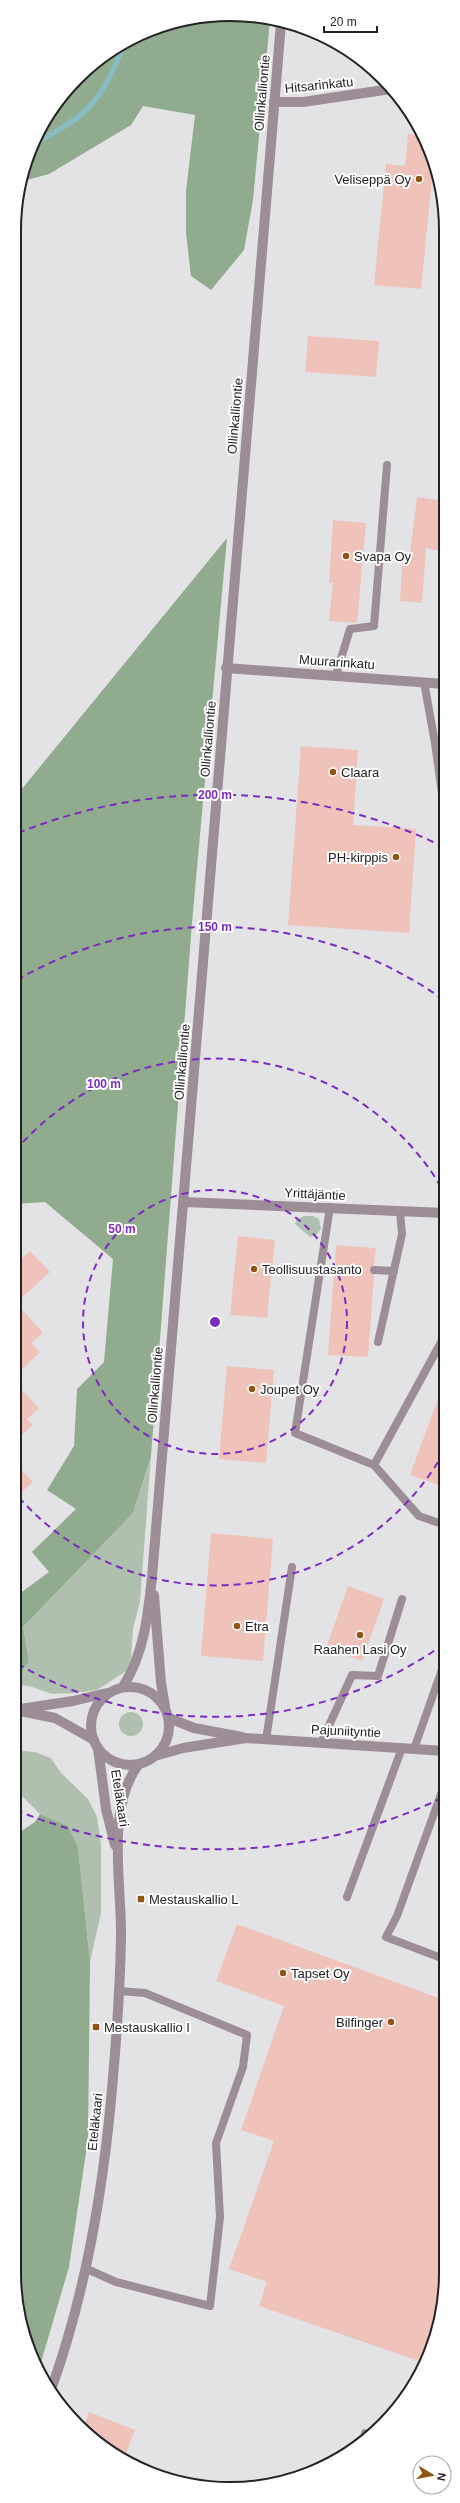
<svg xmlns="http://www.w3.org/2000/svg" width="460" height="2503" viewBox="0 0 460 2503" font-family="Helvetica,sans-serif">
	<style>
		.green { fill: #afc1ae }
		.forest { fill: #90ab8e }
		.lines { fill: none; stroke-linecap: round; stroke-linejoin: round }
		.stream { stroke: #8abbc3; stroke-width: 5.5 }
		.building { fill: #efc3b9 }
		.service { stroke: #9d8d97; stroke-width: 8 }
		.minor { stroke: #9d8d97; stroke-width: 10 }
		.tertiary { stroke: #9d8d97; stroke-width: 10 }
		.ring { fill: none; stroke: #7b2cbf; stroke-width: 2; stroke-dasharray: 7 5 }
		.poi-dot { fill: #905414; stroke: #fff; stroke-width: 1.5 }
		.labels { text-anchor: middle; dominant-baseline: central; stroke-width: 4; stroke-linejoin: round; paint-order: stroke }
		.street-label { font-size: 13px; fill: #232324; stroke: #fff }
		.poi-label { font-size: 13px; fill: #232324; stroke: #fff; text-anchor: start }
		.rim { fill: none; stroke: #232324; stroke-width: 2 }
		.centre { fill: #7b2cbf; stroke: #fff; stroke-width: 2 }
		.ring-label { font-size: 12px; text-anchor: middle; font-weight: bold; fill: #7b2cbf; stroke: #fff; stroke-width: 4; stroke-linejoin: round; paint-order: stroke }
	</style>
	<rect width="100%" height="100%" fill="#e3e3e6"/>
	<g class="green">
		<polygon points="304,1216 313,1216 319,1219 321,1229 316,1235 310,1237 295,1224 297,1219"/>
		<polygon points="151,1456 140,1601 133,1629 131,1658 126,1671 97,1690 76,1693 52,1694 29,1686 15,1685 15,1676 29,1661 23,1627 133,1513"/>
		<circle cx="131" cy="1724" r="12"/>
		<polygon points="14,1750 35,1752 51,1758 61,1773 88,1799 97,1817 101,1844 101,1913 90,1962 78,1847 68,1826 40,1814 14,1788"/>
	</g>
	<g class="forest">
		<polygon points="258,16 270,20 253,200 244,250 211,290 191,276 186,233 186,191 195,115 143,106 131,125 49,174 23,181 43,122 98,59 174,21"/>
		<polygon points="227,538 192,923 151,1456 133,1513 23,1627 29,1662 15,1676 15,1597 49,1572 32,1552 76,1509 47,1490 74,1446 77,1389 104,1362 113,1259 45,1202 15,1204 15,786 21,790"/>
		<polygon points="40,1814 68,1826 78,1847 90,1962 88,2139 69,2267 39,2369 30,2355 14,2273 14,1828 23,1830 35,1822"/>
	</g>
	<g class="lines">
		<path class="stream" d="M36,142C90,116 101,99 124,46"/>
	</g>
	<g class="building">
		<polygon points="408,134 424,136 433,169 421,289 374,285 386,164 405,166"/>
		<polygon points="308,336 379,341 376,377 305,372"/>
		<polygon points="417,497 445,501 445,552 426,548 422,603 400,601 403,553 410,554"/>
		<polygon points="333,520 366,523 357,623 329,621 333,583 329,583"/>
		<polygon points="301,746 358,750 353,825 416,829 409,933 288,925"/>
		<polygon points="238,1236 275,1240 267,1318 230,1315"/>
		<polygon points="336,1245 376,1248 374,1265 369,1269 374,1275 368,1357 328,1355"/>
		<polygon points="30,1251 50,1272 16,1303 43,1333 31,1343 40,1352 15,1376 15,1265"/>
		<polygon points="227,1366 274,1370 266,1463 219,1459"/>
		<polygon points="15,1383 39,1408 27,1419 33,1425 15,1441"/>
		<polygon points="443,1385 445,1386 445,1487 410,1475"/>
		<polygon points="15,1463 33,1482 15,1498"/>
		<polygon points="211,1533 273,1539 263,1661 201,1656"/>
		<polygon points="348,1586 384,1599 362,1661 326,1648"/>
		<polygon points="237,1924 444,2000 444,2301 425,2363 259,2306 267,2282 229,2269 274,2141 241,2130 284,2006 216,1981"/>
		<polygon points="89,2412 135,2430 124,2459 83,2430"/>
	</g>
	<g class="lines">
		<g class="service">
			<polyline points="336,675 350,629 374,626 387,465"/>
			<polyline points="424,682 435,743 445,815"/>
			<polyline points="330,1207 295,1433 374,1465 445,1335"/>
			<polyline points="374,1270 394,1271"/>
			<polyline points="378,1342 402,1234 400,1211"/>
			<polyline points="374,1465 419,1516 445,1525"/>
			<polyline points="266,1740 292,1567"/>
			<polyline points="321,1743 352,1675 378,1676 402,1599"/>
			<polyline points="414,1749 445,1661"/>
			<polyline points="347,1897 402,1748"/>
			<polyline points="444,1959 386,1937 397,1916 445,1783"/>
			<polyline points="87,2269 116,2282 210,2306 220,2217 216,2143 243,2067 247,2035 145,1993 119,1991"/>
			<polyline points="365,2433 372,2435"/>
		</g>
		<g class="minor">
			<polyline points="274,102 303,102 391,89"/>
			<polyline points="226,668 445,684"/>
			<polyline points="184,1202 445,1213"/>
		</g>
		<g class="tertiary">
			<polyline points="154,1595 161,1683 165,1706"/>
			<path d="M123,1687C144,1653 148,1616 152,1577L281,23"/>
			<circle cx="130" cy="1726" r="39"/>
			<polyline points="14,1710 73,1701 107,1693"/>
			<polyline points="20,1711 55,1718 94,1740"/>
			<polyline points="169,1718 194,1728 242,1737"/>
			<polyline points="98,1748 106,1809 115,1845"/>
			<polyline points="155,1756 183,1748 246,1738 445,1751"/>
			<path d="M52,2387C85,2294 102,2198 111,2100C116,2046 120,1992 121,1938C122,1884 105,1808 139,1764"/>
		</g>
	</g>
	<g class="ring">
		<circle cx="215" cy="1322" r="132"/>
		<path d="M444 1452A263 263 0 0 1 15 1493M15 1151A263 263 0 0 1 444 1192"/>
		<path d="M444 1644A395 395 0 0 1 18 1664M17 980A395 395 0 0 1 444 1000"/>
		<path d="M442 1798A527 527 0 0 1 18 1811M18 833A527 527 0 0 1 442 846"/>
	</g>
	<g class="poi-dot">
		<circle cx="419" cy="179" r="4"/>
		<circle cx="346" cy="556" r="4"/>
		<circle cx="333" cy="772" r="4"/>
		<circle cx="396" cy="857" r="4"/>
		<circle cx="254" cy="1269" r="4"/>
		<circle cx="252" cy="1389" r="4"/>
		<circle cx="237" cy="1626" r="4"/>
		<circle cx="360" cy="1635" r="4"/>
		<rect x="137" y="1895" width="8" height="8" rx="2"/>
		<circle cx="283" cy="1973" r="4"/>
		<circle cx="391" cy="2022" r="4"/>
		<rect x="92" y="2023" width="8" height="8" rx="2"/>
	</g>
	<g class="labels">
		<g class="street-label">
			<text transform="translate(319 85) rotate(-6)">Hitsarinkatu</text>
			<text transform="translate(262 93) rotate(-85)">Ollinkalliontie</text>
			<text transform="translate(235 416) rotate(-85)">Ollinkalliontie</text>
			<text transform="translate(337 662) rotate(4)">Muurarinkatu</text>
			<text transform="translate(208 739) rotate(-85)">Ollinkalliontie</text>
			<text transform="translate(182 1062) rotate(-85)">Ollinkalliontie</text>
			<text transform="translate(315 1194) rotate(3)">Yrittäjäntie</text>
			<text transform="translate(155 1385) rotate(-85)">Ollinkalliontie</text>
			<text transform="translate(346 1731) rotate(3)">Pajuniityntie</text>
			<text transform="translate(120 1798) rotate(81)">Eteläkaari</text>
			<text transform="translate(95 2122) rotate(-84)">Eteläkaari</text>
		</g>
		<g class="poi-label">
			<text x="411" y="179" text-anchor="end">Veliseppä Oy</text>
			<text x="354" y="556">Svapa Oy</text>
			<text x="341" y="772">Claara</text>
			<text x="388" y="857" text-anchor="end">PH-kirppis</text>
			<text x="262" y="1269">Teollisuustasanto</text>
			<text x="260" y="1389">Joupet Oy</text>
			<text x="245" y="1626">Etra</text>
			<text x="360" y="1649" text-anchor="middle">Raahen Lasi Oy</text>
			<text x="149" y="1899">Mestauskallio L</text>
			<text x="291" y="1973">Tapset Oy</text>
			<text x="383" y="2022" text-anchor="end">Bilfinger</text>
			<text x="104" y="2027">Mestauskallio I</text>
		</g>
	</g>
	<path d="M0 0H460V2503H0ZM230 21H230A209 209 0 0 1 439 230V2273A209 209 0 0 1 230 2482H230A209 209 0 0 1 21 2273V230A209 209 0 0 1 230 21Z" fill="#fff" fill-rule="evenodd"/>
	<path class="rim" d="M230 21H230A209 209 0 0 1 439 230V2273A209 209 0 0 1 230 2482H230A209 209 0 0 1 21 2273V230A209 209 0 0 1 230 21Z"/>
	<circle cx="215" cy="1322" r="6" class="centre"/>
	<g class="ring-label">
		<text x="215" y="799">200 m</text>
		<text x="215" y="931">150 m</text>
		<text x="104" y="1088">100 m</text>
		<text x="122" y="1233">50 m</text>
	</g>
	<g transform="translate(432 2475) rotate(100)"><circle r="19" fill="#ffffff" stroke="#a7a7a7"/>
	<path d="M0-3L7 15L0 10L-7 15Z" fill="#905414"/>
	<text y="-6" font-size="11" font-weight="bold" text-anchor="middle" fill="#232324">N</text>
	</g>
	<path d="M324 26v6h53v-6" fill="none" stroke="#232324" stroke-width="2"/>
	<text x="330" y="26" font-size="12" fill="#232324" stroke="#ffffff" stroke-width="3" paint-order="stroke">20 m</text>
</svg>
